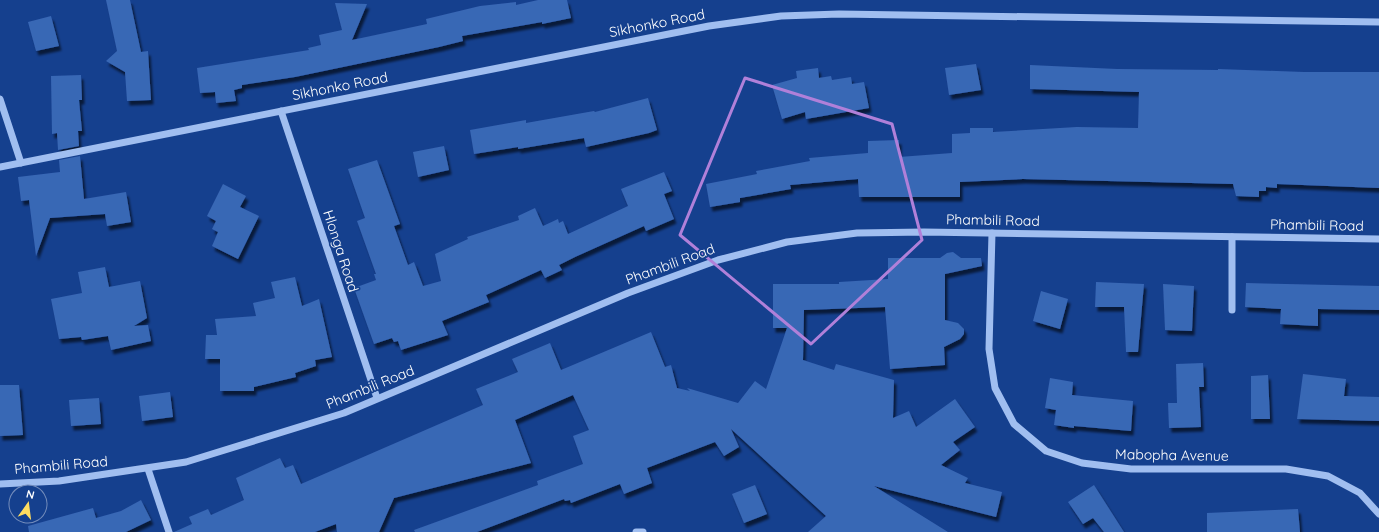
<svg xmlns="http://www.w3.org/2000/svg" width="1379" height="532" viewBox="0 0 1379 532" font-family="Quicksand,sans-serif">
	<style>
		.building { fill: #3967b5; filter: url(#shadow) }
		.lines { fill: none; stroke-linecap: round; stroke-linejoin: round }
		.minor { stroke: #a0bef0; stroke-width: 7 }
		.marked { fill: none; stroke: #b080d9; stroke-width: 3; stroke-linejoin: round }
		.labels { text-anchor: middle; dominant-baseline: central; stroke-width: 3.5; stroke-linejoin: round; paint-order: stroke }
		.street-label { font-size: 14px; fill: #fff; stroke: #15408e }
	</style>
	<defs>
		<filter id="shadow"><feDropShadow dx="2.5" dy="4.5" stdDeviation="1" flood-color="#0009"/></filter>
	</defs>
	<rect width="100%" height="100%" fill="#15408e"/>
	<g class="building">
		<polygon points="106,0 130,0 141,52 148,51 151,100 127,101 125,72 106,61 117,51"/>
		<polygon points="538,0 567,0 571,18 542,24 542,22 462,36 463,41 439,47 295,77 242,85 242,88 234,90 236,101 216,103 215,92 200,93 197,68 309,50 308,48 321,45 319,35 342,30 335,3 367,4 352,40 427,24 426,19 480,6 516,2 516,5"/>
		<polygon points="51,16 59,46 36,51 28,22"/>
		<polygon points="976,64 981,90 949,95 945,68"/>
		<polygon points="1030,65 1117,69 1218,70 1218,69 1304,72 1379,72 1379,188 1277,184 1277,188 1266,187 1266,191 1259,191 1259,197 1236,196 1233,184 1023,179 960,182 960,197 859,197 858,179 790,185 791,189 740,198 740,202 710,207 706,184 757,174 756,171 810,161 809,158 868,153 868,141 899,140 899,157 952,153 952,134 970,133 970,128 993,128 993,132 1077,127 1138,128 1139,92 1030,89"/>
		<polygon points="818,68 819,78 831,76 832,80 851,77 852,84 864,82 869,108 806,119 805,112 782,119 772,85 797,78 796,71"/>
		<polygon points="81,75 82,100 79,100 82,131 78,131 79,146 58,150 57,133 52,134 51,76"/>
		<polygon points="648,98 657,130 649,133 586,147 584,138 518,149 518,147 474,154 470,130 526,120 526,123 594,111 595,112"/>
		<polygon points="444,146 449,170 418,177 413,152"/>
		<polygon points="80,156 84,199 126,192 131,222 107,226 105,214 50,218 36,256 29,200 21,201 18,177 60,172 59,160"/>
		<polygon points="377,160 400,224 394,226 408,265 414,262 423,286 441,281 435,254 468,239 467,237 519,220 518,216 535,208 543,226 558,219 559,223 563,221 568,234 628,206 621,189 664,172 672,191 664,194 674,219 646,231 644,226 575,257 559,265 562,270 545,278 541,270 486,295 489,302 442,321 448,335 401,350 398,341 394,342 392,338 374,344 354,288 376,280 374,274 376,274 357,221 365,218 348,169"/>
		<polygon points="223,184 246,196 240,207 259,216 238,259 212,246 218,232 212,229 216,221 207,216"/>
		<polygon points="953,252 961,258 981,258 982,266 945,274 945,320 958,323 964,329 964,334 960,339 944,347 945,365 890,369 885,307 804,310 803,360 834,370 836,364 894,380 893,418 909,411 916,427 955,399 975,427 953,442 960,450 941,465 968,478 965,483 1002,492 996,517 874,486 948,532 808,532 826,516 731,429 739,447 724,456 715,442 647,468 652,483 624,494 620,484 571,503 570,500 565,501 564,499 477,532 415,532 414,530 538,485 537,481 583,464 573,436 589,430 573,395 515,420 531,463 394,498 379,532 337,532 336,524 315,532 174,532 192,524 189,517 208,509 211,515 244,500 236,478 280,458 285,468 293,465 301,484 483,405 476,389 518,372 512,359 550,343 561,370 651,332 665,367 671,365 677,388 690,391 687,388 738,403 755,381 766,389 787,328 773,328 773,284 839,284 839,282 888,279 888,258 940,258 947,253"/>
		<polygon points="105,267 109,287 140,281 147,318 134,326 148,325 151,341 111,350 108,336 82,340 81,337 59,339 51,299 82,293 78,272"/>
		<polygon points="295,277 302,306 319,299 332,357 315,360 316,366 295,373 296,377 254,387 254,391 220,391 220,359 205,359 206,335 217,335 215,319 256,316 253,303 275,298 271,282"/>
		<polygon points="1096,282 1144,284 1138,352 1126,352 1124,307 1095,307"/>
		<polygon points="1246,283 1379,286 1379,310 1318,309 1318,326 1280,324 1281,309 1245,307"/>
		<polygon points="1163,284 1194,286 1192,331 1165,330"/>
		<polygon points="1041,291 1068,299 1060,329 1033,321"/>
		<polygon points="1203,363 1204,387 1199,387 1201,427 1169,428 1168,403 1177,403 1176,364"/>
		<polygon points="1303,374 1346,379 1344,396 1379,397 1379,421 1297,419"/>
		<polygon points="1268,375 1270,419 1251,419 1251,376"/>
		<polygon points="1050,378 1073,382 1072,395 1133,401 1131,431 1074,426 1074,428 1054,425 1056,410 1045,408"/>
		<polygon points="0,385 19,385 23,435 0,436"/>
		<polygon points="170,392 173,417 142,421 139,396"/>
		<polygon points="99,398 101,424 71,426 69,400"/>
		<polygon points="755,485 767,514 744,523 732,494"/>
		<polygon points="1094,485 1124,532 1104,532 1093,518 1083,524 1068,502"/>
		<polygon points="141,500 151,520 126,532 29,532 28,526 93,508 96,518 121,511"/>
		<polygon points="1298,509 1300,532 1207,532 1207,513"/>
	</g>
	<g class="lines">
		<g class="minor">
			<polyline points="0,99 21,163"/>
			<polyline points="281,111 377,398"/>
			<polyline points="0,167 709,26 781,16 839,14 1379,22"/>
			<polyline points="992,233 989,349 995,388 1014,424 1046,451 1082,463 1131,469 1286,469 1328,476 1360,493 1379,514"/>
			<polyline points="1232,310 1232,237"/>
			<polyline points="148,469 169,532"/>
			<polyline points="0,484 59,481 186,462 344,413 628,293 718,260 787,242 857,233 924,232 1379,239"/>
			<polyline points="636,532 643,532"/>
		</g>
	</g>
	<path class="marked" d="M745,78L892,124L922,240L811,344L680,235Z"/>
	<g class="labels">
		<g class="street-label">
			<text transform="translate(657 23) rotate(-11)">Sikhonko Road</text>
			<text transform="translate(340 86) rotate(-11)">Sikhonko Road</text>
			<text transform="translate(993 220) rotate(1)">Phambili Road</text>
			<text transform="translate(1317 225) rotate(1)">Phambili Road</text>
			<text transform="translate(341 251) rotate(72)">Hlonga Road</text>
			<text transform="translate(670 264) rotate(-20)">Phambili Road</text>
			<text transform="translate(370 387) rotate(-22)">Phambili Road</text>
			<text transform="translate(1172 455) rotate(1)">Mabopha Avenue</text>
			<text transform="translate(61 465) rotate(-5)">Phambili Road</text>
		</g>
	</g>
	<g transform="translate(28 504) rotate(14)"><circle r="19" fill="#15408e" stroke="#738cbb"/>
	<path d="M0-3L7 15L0 10L-7 15Z" fill="#ffdd5f"/>
	<text y="-6" font-size="11" font-weight="bold" text-anchor="middle" fill="#ffffff">N</text>
	</g>
</svg>
